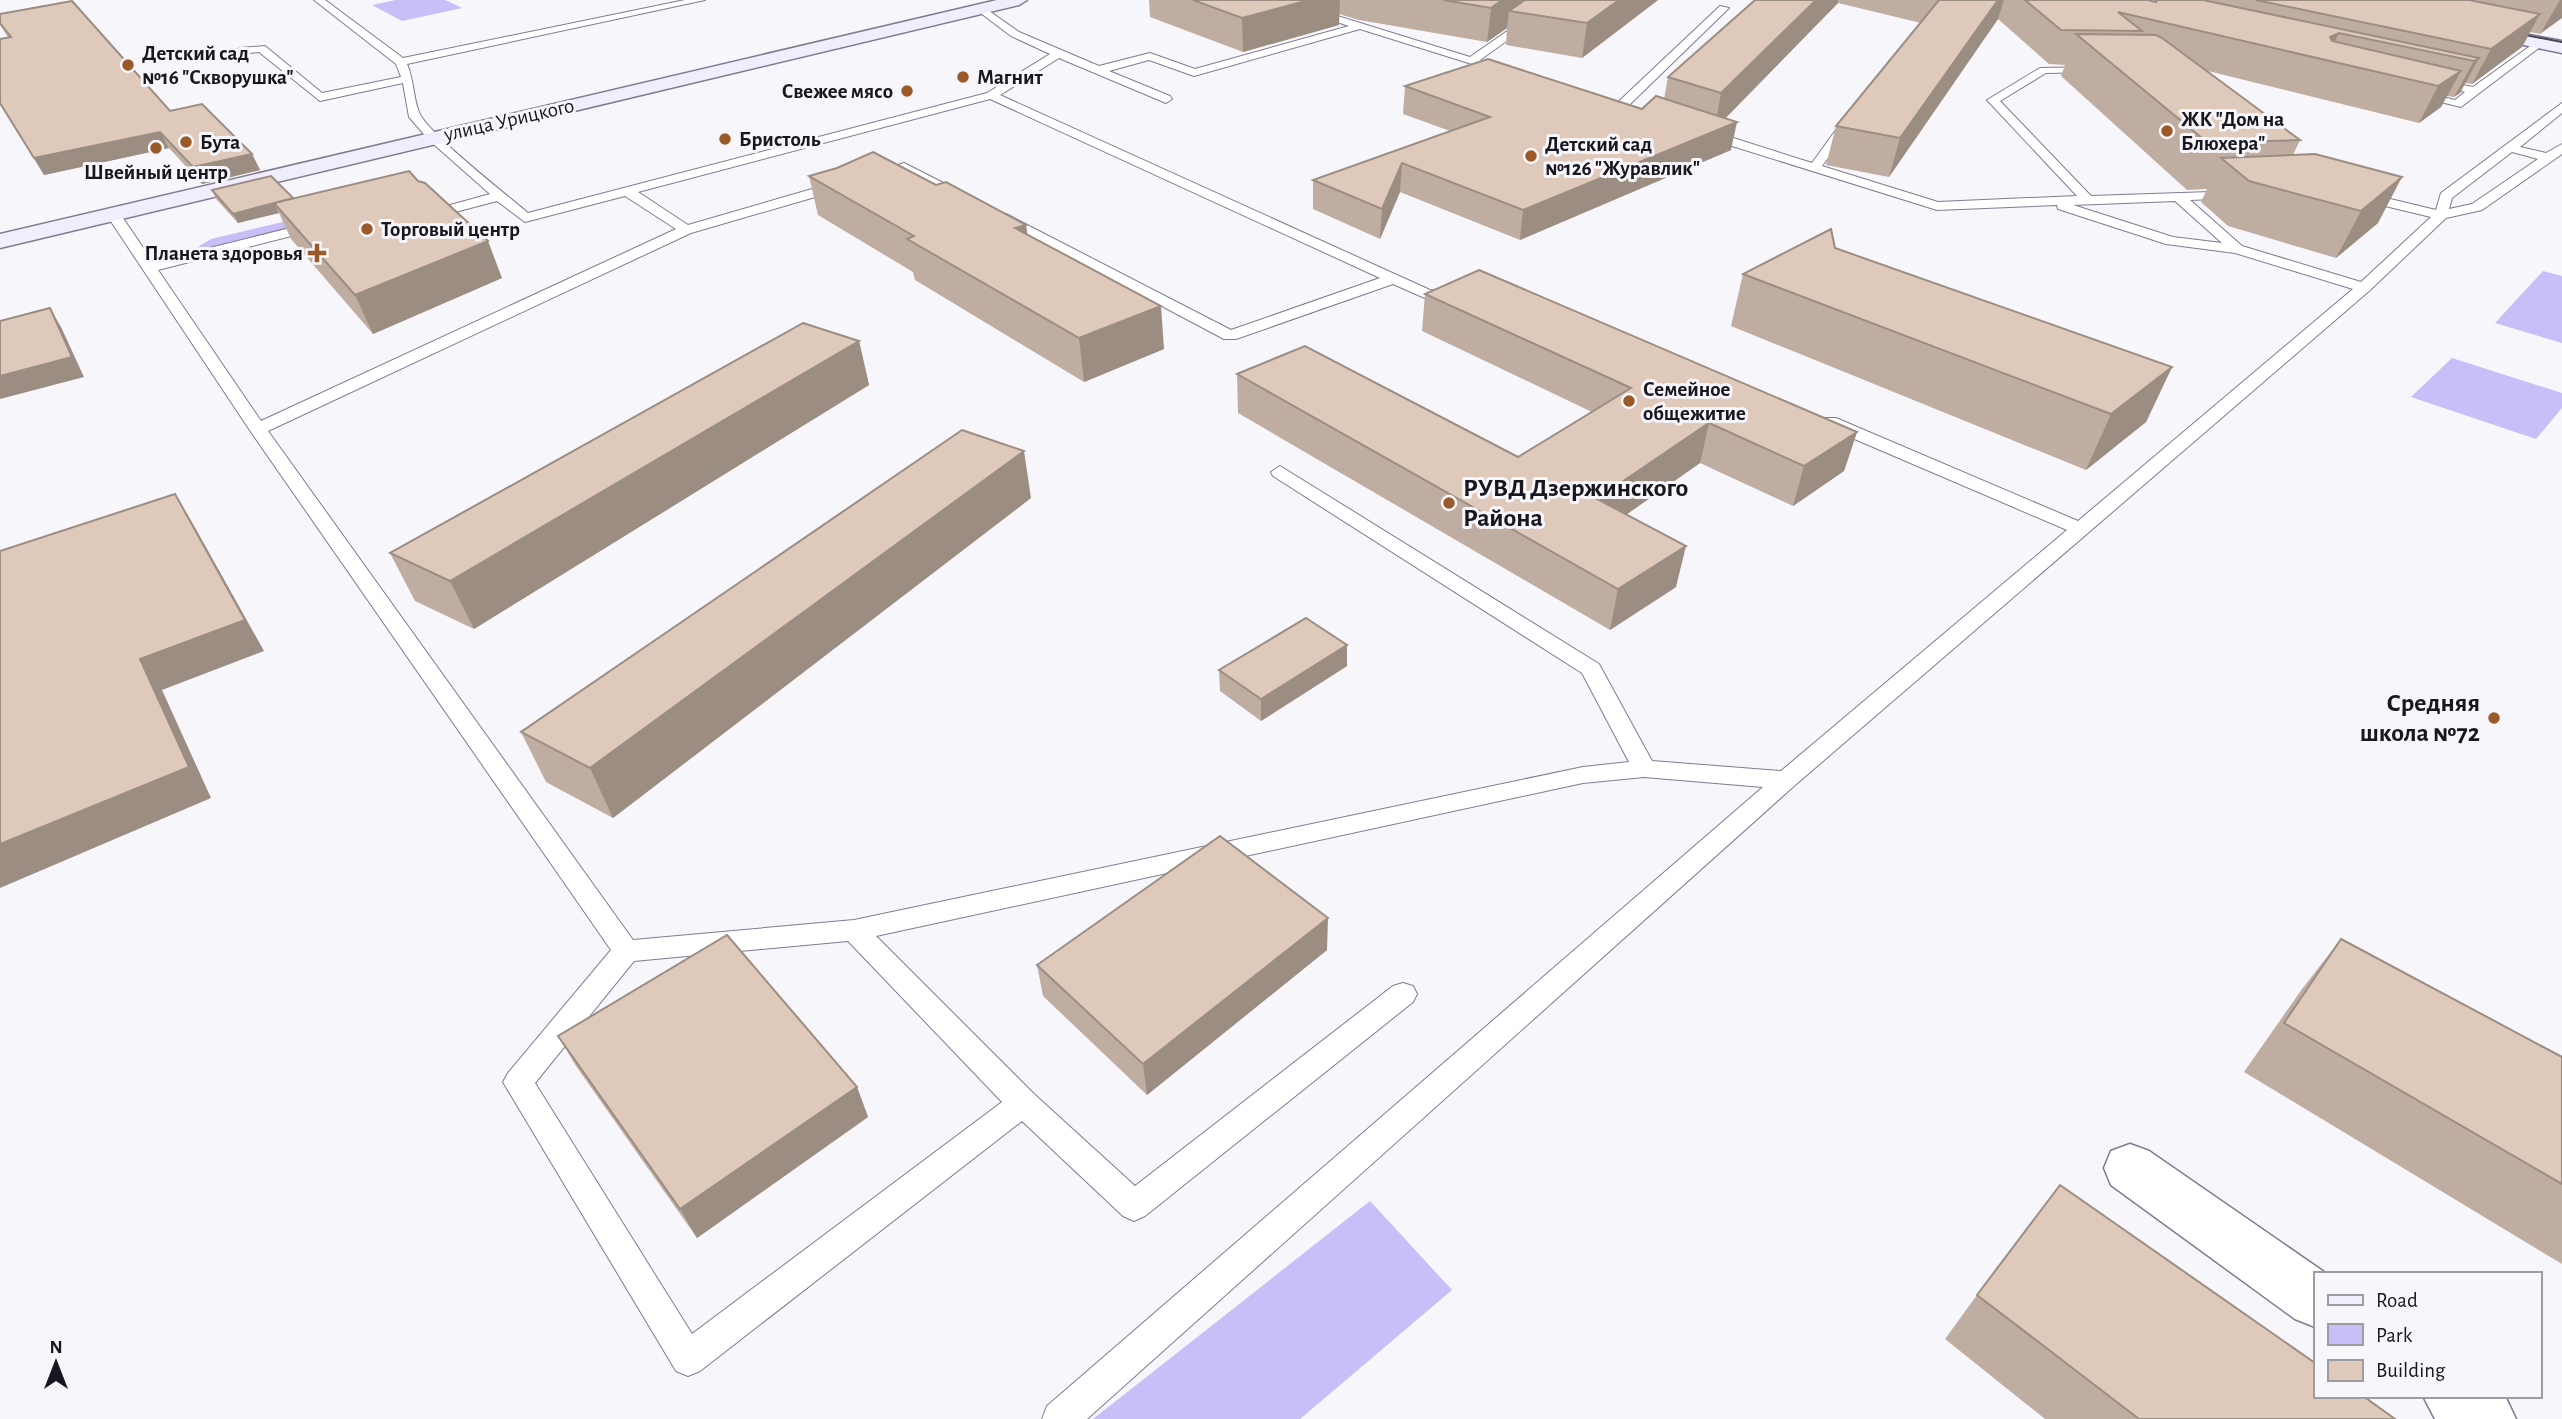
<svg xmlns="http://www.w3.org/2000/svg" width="2562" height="1419" viewBox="0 0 2562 1419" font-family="'Alegreya Sans',sans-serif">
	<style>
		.green { fill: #c9bef7 }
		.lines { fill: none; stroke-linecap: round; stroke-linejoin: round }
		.lane-casing { stroke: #7f7c91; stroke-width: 2 }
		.street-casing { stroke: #7f7c91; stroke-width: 3 }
		.secondary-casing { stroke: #7f7c91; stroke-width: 3 }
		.lane { fill: #fff; fill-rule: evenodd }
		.street { fill: #fff; fill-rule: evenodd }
		.secondary { fill: #f0eefc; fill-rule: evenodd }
		.tram { stroke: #47454d; stroke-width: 2 }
		.wall { fill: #c0ada1 }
		.shaded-wall { fill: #9c8d83 }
		.building { fill: #dfc9bb; stroke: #9c8d83; stroke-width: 2 }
		.poi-dot { fill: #9c5928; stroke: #f7f6fb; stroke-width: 2.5 }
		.labels { text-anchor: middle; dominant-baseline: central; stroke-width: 6; stroke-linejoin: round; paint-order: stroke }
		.far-poi-label { font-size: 21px; font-weight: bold; fill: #18161e; stroke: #f7f6fb; text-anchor: start }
		.far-street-label { font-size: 21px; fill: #18161e; stroke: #f7f6fb }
		.poi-label { font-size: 26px; font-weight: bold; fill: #18161e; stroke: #f7f6fb; text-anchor: start }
	</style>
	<rect width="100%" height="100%" fill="#f7f6fb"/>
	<g class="green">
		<polygon points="396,0 445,0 462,8 402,21 372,5"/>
		<polygon points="388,197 395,203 217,246 196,248 211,239"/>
		<polygon points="2543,271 2562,276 2562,343 2495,323"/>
		<polygon points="2452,358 2562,393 2562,408 2536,439 2411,397"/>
		<polygon points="1370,1201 1452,1290 1300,1419 1093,1419"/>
	</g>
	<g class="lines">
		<defs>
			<g id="lane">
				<path d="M314,0H325L403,58L685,0H705L407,64C414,80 413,97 419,112C426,132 507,195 528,213L987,93L1050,54L1011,36L978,11V7L982,6L1019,32L1099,66L1150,53L1195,69L1349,26L1271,0H1286L1470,57L1552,0H1564L1480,60L1511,70L1513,72L1507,75L1360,29L1194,76L1149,60L1109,71L1170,96L1172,99L1166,103L1059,58L1000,95L1430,290L1461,294L1464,297L1461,300L1427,299L1393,284L1236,339H1224L994,217L996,214H1006L1231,330L1380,278L990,99L638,192L688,225L836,182L841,181L848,185L846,188L691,233L268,431L633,940L854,920L1583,767L1629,762L1582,673L1273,476L1271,472L1280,466L1599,664L1652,761L1781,771L2067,530L1824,426L1821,422L1824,418H1836L2078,521L2353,289L2235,253L2166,244L2058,209L2057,205L1937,210L1700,136V130H1708L1812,163L1846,116L1850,115L1856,119L1822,166L1938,202L2077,196L1987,100L2040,68L2093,67L2099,70L2097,72L2046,73L2000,101L2091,196L2241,191V197L2236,198L2190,200L2242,246L2361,282L2431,217L2356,199V193L2361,192L2436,210L2441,193L2562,103V113L2520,147L2546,153L2562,144V154L2482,210L2446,218L2369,291L1794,786L1087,1419H1042L1047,1406L1763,787L1644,777L1583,783L876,936L1034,1094L1135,1186L1393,986L1403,983L1413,986L1417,994L1413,1002L1145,1216L1134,1221L1123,1216L1022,1121L700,1371L688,1376L676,1371L503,1082L508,1073L611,950L249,429L106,214L108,211H118L153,262L318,221L323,222V228L158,270L261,421L676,229L625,196L525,222L497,201L440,216L435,215L422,200L424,197H434L443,207L490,194L430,141L409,117L403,83L320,101L259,52L240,54L235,51L240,48L265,46L322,93L401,77L396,64ZM2512,152L2538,159L2472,204L2449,209L2452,198ZM2175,201L2222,243L2173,237L2073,205ZM848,941L1002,1102L692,1334L535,1083L634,961Z"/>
				<polygon points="1720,6 1729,8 1624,110 1616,110 1616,104"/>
				<polygon points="2540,39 2545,42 2544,44 2461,107 2408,94 2414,90 2455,100 2465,92 2426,82 2432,79 2473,87"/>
				<polygon points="904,163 969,196 971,199 964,203 959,202 903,172 874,180 867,176"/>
			</g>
			<g id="street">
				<polygon points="2130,1144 2149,1151 2327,1274 2315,1274 2315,1327 2295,1319 2111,1185 2104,1168 2111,1151"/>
				<polygon points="2423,1396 2505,1396 2516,1419 2435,1419"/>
			</g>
			<g id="secondary">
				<polygon points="997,0 1027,0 1019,5 0,248 0,234"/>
				<polygon points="2476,25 2562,41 2562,53 2470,34 2467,30"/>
			</g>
		</defs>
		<use href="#lane" class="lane-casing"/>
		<use href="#street" class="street-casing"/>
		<use href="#secondary" class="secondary-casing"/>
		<use href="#lane" class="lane"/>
		<use href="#street" class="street"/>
		<use href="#secondary" class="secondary"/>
		<polyline class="tram" points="2510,32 2562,42"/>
	</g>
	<g class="wall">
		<polygon points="1149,0 1658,0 1582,58 1506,45 1507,28 1487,42 1359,20 1339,14 1339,25 1243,52 1150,17"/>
		<polygon points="1755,0 2562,0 2540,34 2530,32 2522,47 2472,84 2465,83 2460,93 2454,97 2447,96 2441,107 2419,123 2208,71 2300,140 2293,155 2378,223 2336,258 2228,226 2201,202 2207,189 2187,190 2061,76 2065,65 2049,64 1998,19 1889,177 1826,165 1836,126 1921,23 1838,3 1725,118 1731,150 1520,240 1400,192 1380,239 1313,209 1313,180 1450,131 1403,114 1405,86 1642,109 1664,99 1668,77"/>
		<polygon points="0,14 170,111 252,154 260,170 202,184 169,148 44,175 0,104 8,37 0,25"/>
		<polygon points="809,176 936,185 1026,225 1028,235 1164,349 1084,382 915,280 913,272 818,215"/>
		<polygon points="212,190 293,198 502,278 373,334 291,239 279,213 238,223 216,199"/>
		<polygon points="1835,248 2172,367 2146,422 2086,470 1731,326 1743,274"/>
		<polygon points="1425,294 1857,432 1844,471 1793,506 1700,463 1627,514 1676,587 1610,630 1238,413 1237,374 1518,457 1592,412 1422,331"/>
		<polygon points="859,341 869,385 474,629 415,601 390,553"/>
		<polygon points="1031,498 613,818 546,782 521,732"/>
		<polygon points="1347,645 1347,666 1261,721 1220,691 1219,670"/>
		<polygon points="2341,939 2562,1057 2562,1264 2244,1072 2302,989"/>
		<polygon points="1327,950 1147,1095 1043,996 1037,965"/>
		<polygon points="558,1036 857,1087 868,1117 697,1238 576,1066"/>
		<polygon points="1977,1295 2395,1419 2045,1419 1945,1339"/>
	</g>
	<g class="shaded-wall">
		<polygon points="1309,0 1340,0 1339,25 1243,52 1242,18"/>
		<polygon points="1502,0 1547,0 1509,11 1507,28 1487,42 1491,8"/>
		<polygon points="1619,0 1658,0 1582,58 1587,23"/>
		<polygon points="1816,0 1838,0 1838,3 1714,130 1721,93"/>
		<polygon points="1998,0 2004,0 1998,19 1889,177 1900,138"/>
		<polygon points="2560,0 2562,0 2562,18 2540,34"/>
		<polygon points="2540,14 2522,47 2472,84 2491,49"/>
		<polygon points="2339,33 2326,60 2330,37"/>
		<polygon points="2479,58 2460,93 2454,97 2474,61"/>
		<polygon points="2461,71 2441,107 2419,123 2438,86"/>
		<polygon points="1737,122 1731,150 1520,240 1523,210"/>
		<polygon points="160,132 169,148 44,175 34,158"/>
		<polygon points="252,154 260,170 202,184 193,167"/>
		<polygon points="1402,163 1400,192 1380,239 1382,209"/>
		<polygon points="2402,177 2378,223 2336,258 2361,211"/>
		<polygon points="274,204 279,213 238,223 233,214"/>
		<polygon points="1026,225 1031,266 1015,228"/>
		<polygon points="488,241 502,278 373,334 355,295"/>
		<polygon points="1161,306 1164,349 1084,382 1079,338"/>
		<polygon points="50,308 61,327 84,377 0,399 0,376"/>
		<polygon points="859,341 869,385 474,629 450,581"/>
		<polygon points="2172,367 2146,422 2086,470 2111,414"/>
		<polygon points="1709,423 1700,463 1590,540 1597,499"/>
		<polygon points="1857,432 1844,471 1793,506 1804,466"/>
		<polygon points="1024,451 1031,498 613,818 590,768"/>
		<polygon points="175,494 193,524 264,651 162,690 211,798 0,888 0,844"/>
		<polygon points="1686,546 1676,587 1610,630 1618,589"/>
		<polygon points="1347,645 1347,666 1261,721 1261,699"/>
		<polygon points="1328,918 1327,950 1147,1095 1143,1064"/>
		<polygon points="857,1087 868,1117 697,1238 680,1209"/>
	</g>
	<g class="building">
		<polygon points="1193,0 1309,0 1242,18"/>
		<polygon points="1443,0 1502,0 1491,8"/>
		<polygon points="1525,0 1619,0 1587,23 1509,11"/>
		<polygon points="1755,0 1816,0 1721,93 1668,77"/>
		<polygon points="1939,0 1998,0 1900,138 1836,126"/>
		<polygon points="2025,0 2148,0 2156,2 2157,0 2203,0 2479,58 2474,61 2339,33 2330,37 2332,41 2461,71 2438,86 2118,12 2142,31 2061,30"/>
		<polygon points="2256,0 2469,0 2540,14 2491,49"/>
		<polygon points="72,1 170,111 202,104 252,154 193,167 160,132 34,158 0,103 0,39 11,37 0,23 0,14"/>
		<polygon points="2076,34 2156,35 2162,38 2300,140 2208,143"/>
		<polygon points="1488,59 1642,109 1656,96 1737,122 1523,210 1402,163 1382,209 1313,180 1490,117 1405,86"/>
		<polygon points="873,152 936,185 946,182 1026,225 1015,228 1161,306 1079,338 907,239 914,236 809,176 837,168"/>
		<polygon points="2315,154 2402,177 2361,211 2249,181 2221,158"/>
		<polygon points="409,171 418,181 425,183 488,241 355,295 274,203"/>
		<polygon points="271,176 293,198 233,214 212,190"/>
		<polygon points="1831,229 1835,248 2172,367 2111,414 1743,274"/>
		<polygon points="1479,270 1857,432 1804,466 1709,423 1597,499 1686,546 1618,589 1237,374 1305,346 1518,457 1631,388 1425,294"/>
		<polygon points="50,308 72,357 0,376 0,321"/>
		<polygon points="803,323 859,341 450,581 390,553"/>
		<polygon points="962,430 1024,451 590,768 521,732"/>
		<polygon points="175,494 245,620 140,659 189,767 0,844 0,551"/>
		<polygon points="1306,618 1347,645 1261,699 1219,670"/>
		<polygon points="1220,836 1328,918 1143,1064 1037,965"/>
		<polygon points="727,935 857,1087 680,1209 558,1036"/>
		<polygon points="2341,939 2562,1057 2562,1184 2284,1023"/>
		<polygon points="2060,1185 2315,1363 2315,1396 2363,1396 2395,1419 2139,1419 1977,1295"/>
	</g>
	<g class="poi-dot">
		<circle cx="128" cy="65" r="7"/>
		<circle cx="963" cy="77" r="7"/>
		<circle cx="907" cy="91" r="7"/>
		<circle cx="2167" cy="131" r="7"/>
		<circle cx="725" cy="139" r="7"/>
		<circle cx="186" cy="142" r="7"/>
		<circle cx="156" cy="148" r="7"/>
		<circle cx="1531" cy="156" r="7"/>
		<circle cx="367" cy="229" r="7"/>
		<path d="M313.5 242.5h7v7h7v7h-7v7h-7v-7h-7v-7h7z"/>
		<circle cx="1629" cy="401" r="7"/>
		<circle cx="1449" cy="503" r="7"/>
		<circle cx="2494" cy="718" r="7"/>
	</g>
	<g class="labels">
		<g class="far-poi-label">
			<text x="142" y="53">Детский сад<tspan x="142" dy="24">№16 "Скворушка"</tspan></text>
			<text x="977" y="77">Магнит</text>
			<text x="893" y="91" text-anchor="end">Свежее мясо</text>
			<text x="2181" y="119">ЖК "Дом на<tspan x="2181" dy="24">Блюхера"</tspan></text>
			<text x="739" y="139">Бристоль</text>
			<text x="200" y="142">Бута</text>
			<text x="1545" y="144">Детский сад<tspan x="1545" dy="24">№126 "Журавлик"</tspan></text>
			<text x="156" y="172" text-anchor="middle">Швейный центр</text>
			<text x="381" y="229">Торговый центр</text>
			<text x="303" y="253" text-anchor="end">Планета здоровья</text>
			<text x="1643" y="389">Семейное<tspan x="1643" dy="24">общежитие</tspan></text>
		</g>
		<g class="far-street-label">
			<text transform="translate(509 120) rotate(-13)">улица Урицкого</text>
		</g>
		<g class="poi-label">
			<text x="1463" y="488">РУВД Дзержинского<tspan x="1463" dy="30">Района</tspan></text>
			<text x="2480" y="703" text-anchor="end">Средняя<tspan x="2480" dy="30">школа №72</tspan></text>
		</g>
	</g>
	<rect x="2314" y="1272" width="228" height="126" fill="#f7f6fb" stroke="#9e9ca3" stroke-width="2"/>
	<rect x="2328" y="1295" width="35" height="10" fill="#f0eefc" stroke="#9e9ca3" stroke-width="2"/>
	<text x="2376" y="1307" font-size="21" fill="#18161e">Road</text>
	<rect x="2328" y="1324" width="35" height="21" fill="#c9bef7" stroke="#9e9ca3" stroke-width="2"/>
	<text x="2376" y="1342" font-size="21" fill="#18161e">Park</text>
	<rect x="2328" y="1360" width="35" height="21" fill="#dfc9bb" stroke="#9e9ca3" stroke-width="2"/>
	<text x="2376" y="1377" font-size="21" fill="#18161e">Building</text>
	<g transform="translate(56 1363)" stroke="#f7f6fb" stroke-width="5" paint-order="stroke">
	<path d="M0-5L12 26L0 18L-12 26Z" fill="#18161e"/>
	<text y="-10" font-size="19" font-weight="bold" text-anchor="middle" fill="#18161e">N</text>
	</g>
</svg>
